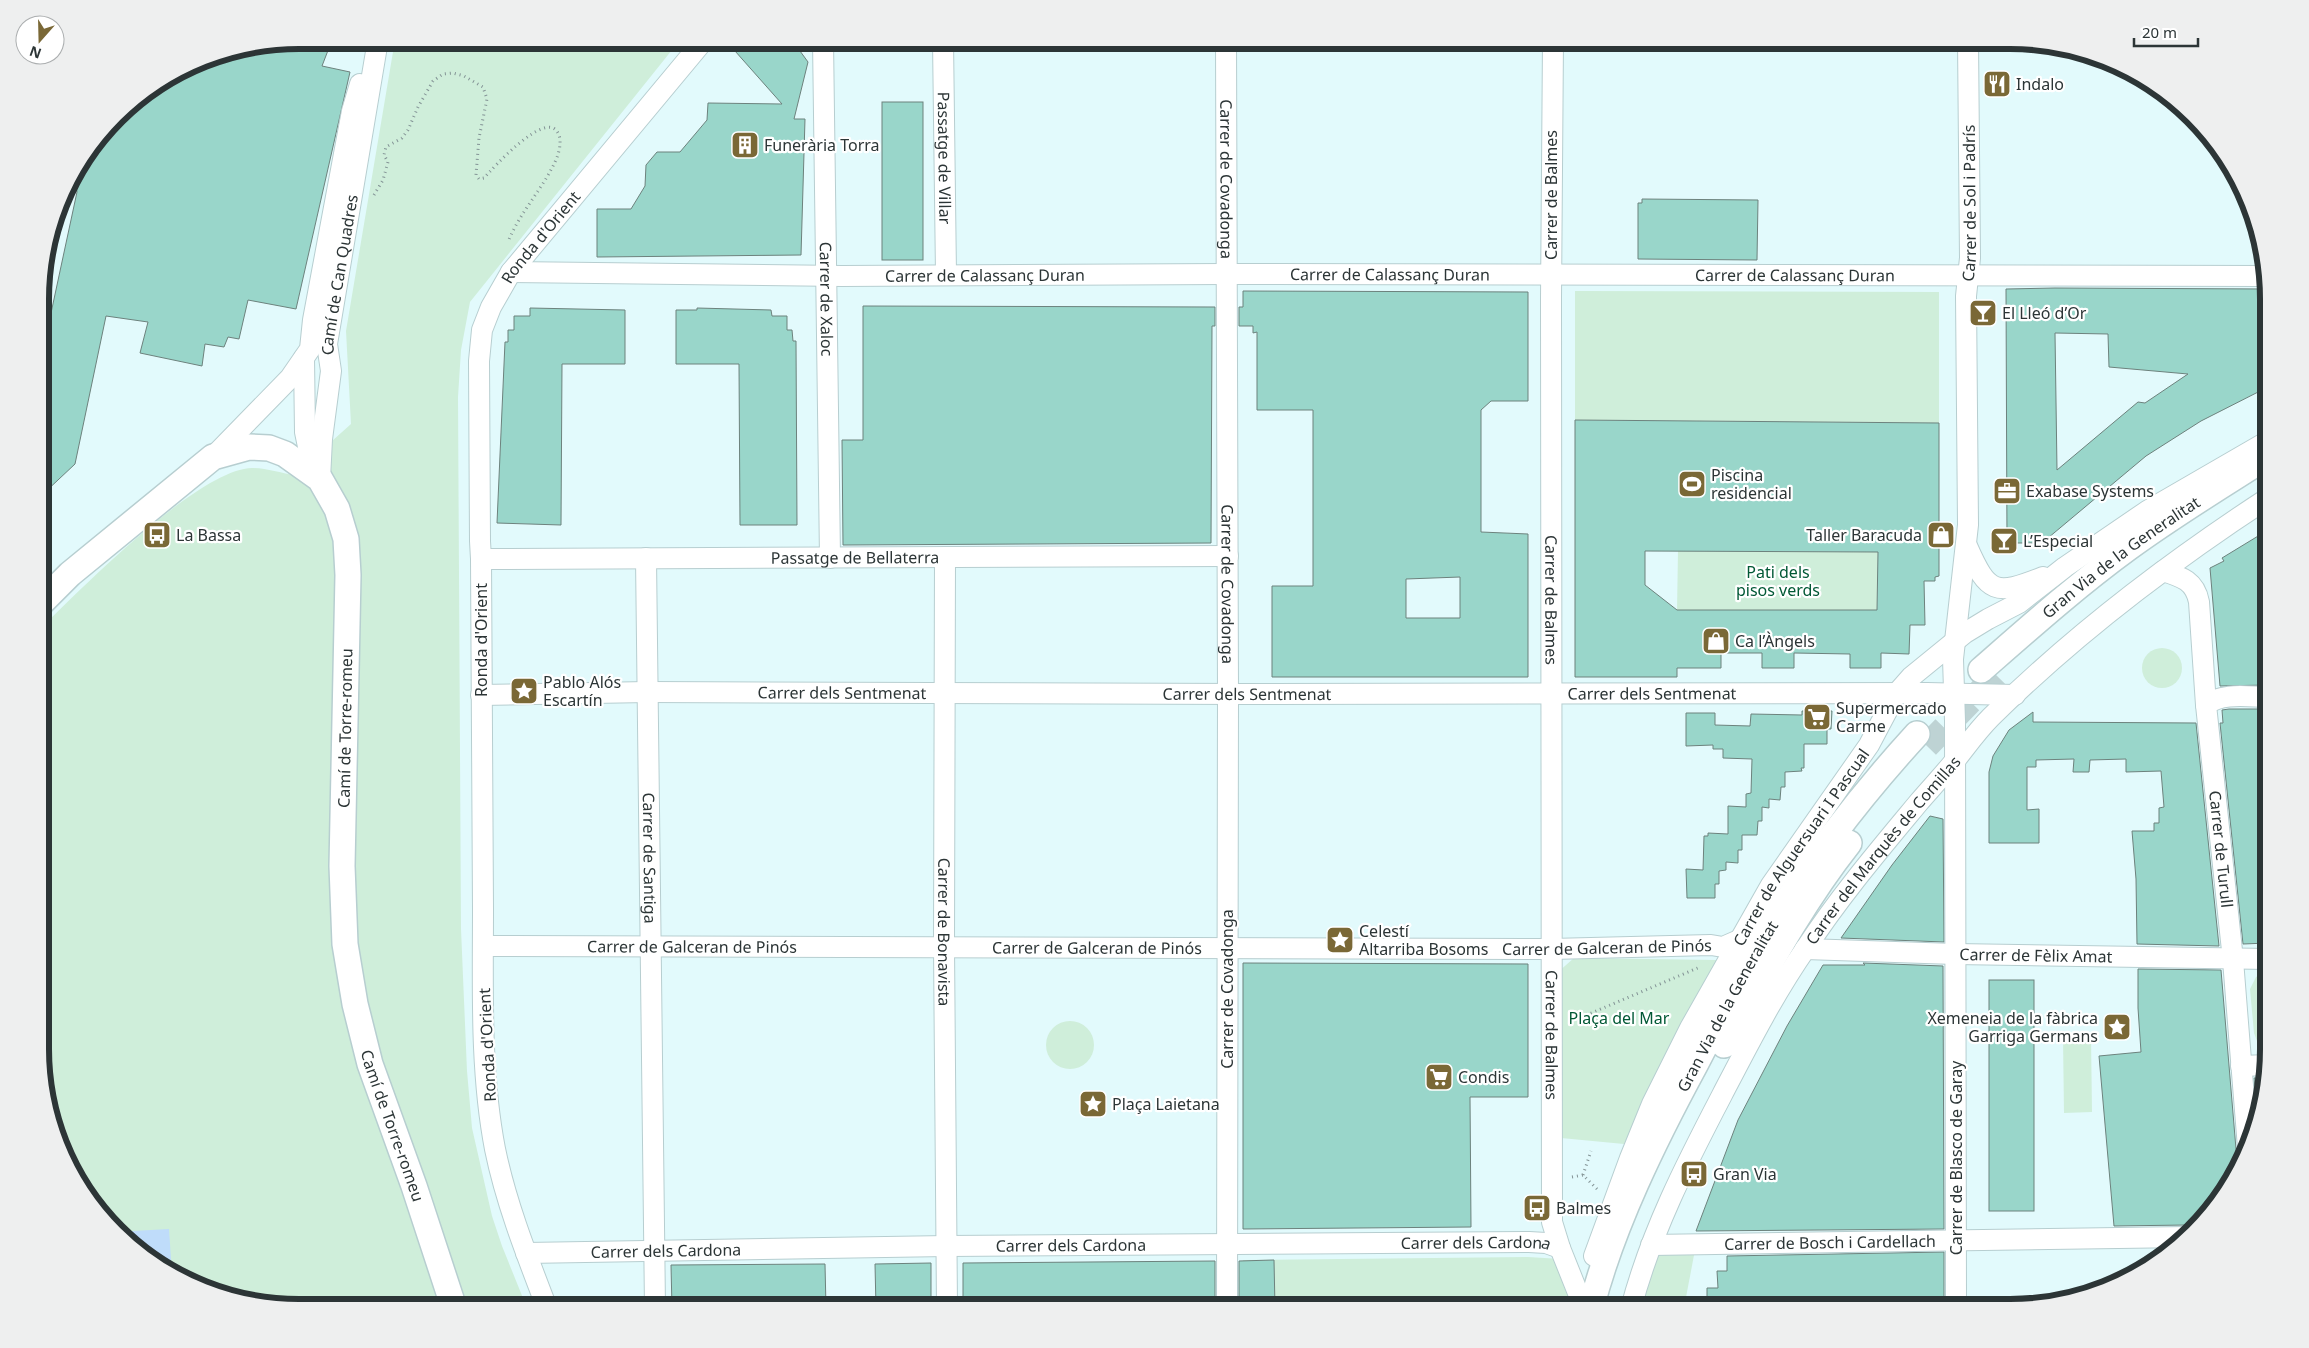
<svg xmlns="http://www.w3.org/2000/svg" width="2309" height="1348" viewBox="0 0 2309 1348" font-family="'Noto Sans',sans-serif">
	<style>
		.green { fill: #cfeeda }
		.water { fill: #bfdcfa }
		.building { fill: #99d6ca; stroke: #6d827d; fill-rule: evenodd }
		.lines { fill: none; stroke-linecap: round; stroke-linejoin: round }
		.tertiary-tunnel { stroke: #bed3d4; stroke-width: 25; stroke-dasharray: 25 12; stroke-linecap: butt }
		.minor-casing { stroke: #b7ced0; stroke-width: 22 }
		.tertiary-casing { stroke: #b7ced0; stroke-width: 28 }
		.path { stroke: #839395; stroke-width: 3; stroke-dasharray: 1 4; stroke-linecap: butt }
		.minor { stroke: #fff; stroke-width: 20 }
		.tertiary { stroke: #fff; stroke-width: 25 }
		.labels { text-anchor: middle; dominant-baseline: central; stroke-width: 4.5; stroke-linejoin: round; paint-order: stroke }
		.poi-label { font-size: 16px; fill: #2c3536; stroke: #fff; text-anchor: start }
		.street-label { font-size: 16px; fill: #2c3536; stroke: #fff }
		.park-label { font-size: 16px; fill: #015835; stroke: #fff }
		.rim { fill: none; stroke: #2c3536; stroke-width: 6 }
	</style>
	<rect width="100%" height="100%" fill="#e2fafc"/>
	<g class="green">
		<path d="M395,40H680L470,302L461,350L458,397L461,929L467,1071L472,1128L492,1216L502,1246L527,1308H299L232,1299L169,1273L116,1232L83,1193L54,1133L42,1083V627C82,588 199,469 252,468C266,468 281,473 294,475L351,424L346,331Z"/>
		<polygon points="1575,291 1939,292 1939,423 1575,420"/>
		<polygon points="1678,551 1878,552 1877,610 1677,610"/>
		<circle cx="2162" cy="668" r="20"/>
		<polygon points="1574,958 1717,960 1663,1064 1624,1144 1561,1138 1557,973"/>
		<polygon points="2268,970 2268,1050 2257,1041 2254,1033 2250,989 2256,977"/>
		<circle cx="1070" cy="1045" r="24"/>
		<polygon points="2091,1037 2092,1112 2064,1113 2063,1038"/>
		<polygon points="1655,1253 1694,1255 1684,1308 1637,1308"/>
		<polygon points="1528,1257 1561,1259 1580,1298 1578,1308 1243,1308 1243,1260"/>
	</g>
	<polygon class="water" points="169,1229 172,1274 115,1232"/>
	<g class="building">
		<polygon points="299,40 332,40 322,66 350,72 296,309 248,300 239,339 228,337 224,347 205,344 202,366 140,353 148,322 106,316 75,464 42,495 42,355 77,192 74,175 128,104 200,60"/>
		<polygon points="740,40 792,40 808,62 794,119 805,119 801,255 597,257 597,209 631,209 645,186 646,165 657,152 680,152 707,120 708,103 782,104 735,51"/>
		<rect x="882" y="102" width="41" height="158"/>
		<polygon points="1642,199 1758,200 1757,260 1638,259 1638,203 1642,203"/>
		<path d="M2055,288L2268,289V387L2201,421L2146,456L2042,543H2007L2006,289ZM2055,333L2108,334L2109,367L2188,374L2145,403L2138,402L2057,470Z"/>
		<path d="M1243,291L1528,292V401H1491L1481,410V532L1528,534V677H1272V586H1313V410H1257V332L1253,333V326H1239V307H1243ZM1460,577V618H1406V579Z"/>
		<polygon points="863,306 1215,307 1215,326 1212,326 1211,543 843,545 842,440 863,440"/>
		<polygon points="530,308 625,310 625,364 562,364 561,525 497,523 505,342 508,342 508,330 514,330 514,316 530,316"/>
		<polygon points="697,308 771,310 772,316 787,316 787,330 792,330 793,341 796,341 797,525 740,525 739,364 676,364 676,310 697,310"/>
		<path d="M1575,420L1939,423V576L1935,577V581H1924L1925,625H1910L1909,654L1881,653V668H1850V654L1794,653V668H1762V653H1721V668H1677V677H1575ZM1645,551L1878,552L1877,610H1677L1645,585Z"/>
		<polygon points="2268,530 2268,685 2220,686 2210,568 2224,561 2222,558"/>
		<polygon points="2229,709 2268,709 2268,943 2243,944 2220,723 2223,723 2222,710"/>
		<polygon points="1802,711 1832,711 1831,729 1827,729 1827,744 1804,744 1804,768 1801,768 1802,771 1785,772 1785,787 1781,787 1780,800 1769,799 1769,808 1762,807 1762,821 1758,821 1757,835 1742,835 1742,850 1738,850 1738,863 1726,862 1726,870 1719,871 1719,884 1715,884 1715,898 1687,898 1686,869 1703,870 1704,836 1708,836 1708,833 1728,834 1728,806 1746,807 1746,794 1751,793 1752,759 1723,758 1723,749 1713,749 1713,745 1686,746 1686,713 1715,713 1715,725 1750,726 1751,714 1802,715"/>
		<polygon points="2033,712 2033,722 2196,723 2219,946 2137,944 2136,879 2132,831 2154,831 2154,823 2159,823 2159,808 2164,807 2161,771 2126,772 2126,759 2090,760 2089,772 2073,772 2074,759 2036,760 2036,767 2027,767 2027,810 2039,809 2039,843 1989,843 1989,772 1993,756 2009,730"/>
		<polygon points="1930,816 1943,819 1944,942 1841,938 1892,865"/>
		<polygon points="1243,963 1528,964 1528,1097 1470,1097 1471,1227 1243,1229"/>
		<polygon points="1863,963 1943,966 1944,1229 1696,1231 1738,1120 1787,1026 1823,965 1865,965"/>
		<polygon points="2138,969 2221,970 2236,1149 2239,1155 2243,1159 2234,1179 2197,1228 2187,1225 2114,1226 2099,1056 2141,1052 2138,1008"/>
		<rect x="1989" y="980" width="45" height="231"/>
		<polygon points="2254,1078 2266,1078 2258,1120"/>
		<polygon points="1944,1252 1944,1307 1707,1308 1707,1288 1718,1288 1717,1271 1727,1271 1727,1256"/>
		<polygon points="1274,1260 1275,1308 1239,1308 1239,1261"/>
		<polygon points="1215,1261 1215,1308 963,1308 963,1263"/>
		<polygon points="931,1263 931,1308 876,1308 875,1264"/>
		<polygon points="825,1264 826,1308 672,1308 671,1265"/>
	</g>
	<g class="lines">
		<polyline class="tertiary-tunnel" points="1927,746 1997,674"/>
		<defs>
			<g id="minor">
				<path id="s1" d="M823,40L830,558"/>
				<path id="s2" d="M943,40L946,275"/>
				<path id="s3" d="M1226,40L1228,694L1227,1308"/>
				<path id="s4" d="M1553,40L1551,299L1552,1222L1560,1248L1580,1298"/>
				<path id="s5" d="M511,272L842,276L1227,274L2267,276"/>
				<polyline points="304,358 305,432 313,471"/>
				<polyline points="213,457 290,378 310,349 313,320 352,111 360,84"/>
				<path id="s6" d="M320,479L322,439L331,371L327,344L378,40"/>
				<path d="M1967,546C1988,594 1995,596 2043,577"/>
				<path id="s7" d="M945,557L944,947L947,1308"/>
				<path id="s8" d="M646,558L655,1308"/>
				<path id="s9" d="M481,559L1228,556"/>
				<path id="s10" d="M2163,571C2182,577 2195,581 2199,602L2206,705L2233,960L2248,1148"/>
				<path id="s11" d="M481,695L648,692L1245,694L1927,693L2015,695"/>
				<path d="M2206,705C2222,692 2249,697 2268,697"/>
				<path id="s12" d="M483,946L1551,949L1711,945L1723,947L1739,940"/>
				<path id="s13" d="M1805,949L1955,954L2268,959"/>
				<polyline points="2241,1066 2268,1065"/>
				<path id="s14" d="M1651,1245L2187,1237"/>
				<path id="s15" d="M526,1253L947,1246L1529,1242L1546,1243L1560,1248"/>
				<path id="s16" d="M1594,1256L1630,1158L1652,1104L1690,1028L1771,885L1869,745L1896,694L1911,677L1965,633L1988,619L2019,603L2065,567L2147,511L2268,441"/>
				<path id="s17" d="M1956,1307L1955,721L1953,659L1968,525L1966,296L1970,258L1968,40"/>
				<path id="s18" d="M547,1308C527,1256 506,1203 495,1149C480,1071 483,988 483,910C482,793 481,676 481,559L480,541L479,361L482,330L491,307L511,272L704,40"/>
				<path id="s19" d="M1631,1308C1651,1232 1686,1164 1722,1095C1748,1045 1774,994 1806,948C1840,896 1880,849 1919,802C1932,787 1945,773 1957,758C1968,744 1978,730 1991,717C2075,634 2170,562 2268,498"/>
			</g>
			<g id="tertiary">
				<path id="s20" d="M42,602L70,574L213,457L249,447L269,448L285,454L320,479L337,509L346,539L348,575L342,866L345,944L355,1004L370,1064L414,1186L454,1308"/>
				<path id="s21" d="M1981,670C2029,628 2076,586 2128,548C2173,515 2221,486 2268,456"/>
				<path d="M1724,1045C1763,976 1800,905 1849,843"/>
				<path id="s22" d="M1591,1308C1612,1226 1655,1139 1695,1065C1720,1017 1745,969 1773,923C1814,856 1864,792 1917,734"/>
			</g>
		</defs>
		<use href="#minor" class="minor-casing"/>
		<use href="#tertiary" class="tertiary-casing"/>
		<g class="path">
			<path d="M374,195L383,180L388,162L384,155L386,147L402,138L408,130L418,107L433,81L443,74L453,73L464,76L483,87L487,99L479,138L476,175L479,179L484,178C493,168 546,109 558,133C563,142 558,157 553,166C540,192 519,214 508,242"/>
			<polyline points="1571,1016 1589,1014 1700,967"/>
			<polyline points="1583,1175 1591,1151"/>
			<polyline points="1572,1177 1583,1175 1597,1189"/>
		</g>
		<use href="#minor" class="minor"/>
		<use href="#tertiary" class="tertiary"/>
	</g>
	<defs>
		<symbol id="restaurant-square" viewBox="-11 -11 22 22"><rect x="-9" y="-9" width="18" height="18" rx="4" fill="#7a6836" stroke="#fff"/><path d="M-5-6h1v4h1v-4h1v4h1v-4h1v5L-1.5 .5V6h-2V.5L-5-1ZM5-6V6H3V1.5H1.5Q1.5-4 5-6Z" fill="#fff"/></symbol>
		<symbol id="building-square" viewBox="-11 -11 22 22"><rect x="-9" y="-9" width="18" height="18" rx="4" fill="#7a6836" stroke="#fff"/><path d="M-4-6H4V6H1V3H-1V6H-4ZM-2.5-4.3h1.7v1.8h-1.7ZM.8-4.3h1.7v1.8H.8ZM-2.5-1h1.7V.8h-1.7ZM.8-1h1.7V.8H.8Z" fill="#fff"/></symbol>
		<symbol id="bar-square" viewBox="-11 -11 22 22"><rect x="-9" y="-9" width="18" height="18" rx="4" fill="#7a6836" stroke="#fff"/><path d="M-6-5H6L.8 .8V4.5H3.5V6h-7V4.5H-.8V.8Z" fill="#fff"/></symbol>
		<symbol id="stadium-square" viewBox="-11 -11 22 22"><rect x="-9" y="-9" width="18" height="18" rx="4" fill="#7a6836" stroke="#fff"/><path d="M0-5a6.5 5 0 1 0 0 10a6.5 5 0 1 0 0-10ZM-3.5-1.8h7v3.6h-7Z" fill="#fff"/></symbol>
		<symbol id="office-square" viewBox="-11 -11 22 22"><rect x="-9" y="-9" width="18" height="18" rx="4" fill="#7a6836" stroke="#fff"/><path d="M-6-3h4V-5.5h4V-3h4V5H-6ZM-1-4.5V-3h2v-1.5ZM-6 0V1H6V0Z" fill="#fff"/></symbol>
		<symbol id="bus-square" viewBox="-11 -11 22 22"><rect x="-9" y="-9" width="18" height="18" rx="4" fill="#7a6836" stroke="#fff"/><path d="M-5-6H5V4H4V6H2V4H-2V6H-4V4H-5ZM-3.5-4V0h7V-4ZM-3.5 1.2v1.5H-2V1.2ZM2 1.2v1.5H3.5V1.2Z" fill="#fff"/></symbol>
		<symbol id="shop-square" viewBox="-11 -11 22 22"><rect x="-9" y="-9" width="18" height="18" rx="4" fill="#7a6836" stroke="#fff"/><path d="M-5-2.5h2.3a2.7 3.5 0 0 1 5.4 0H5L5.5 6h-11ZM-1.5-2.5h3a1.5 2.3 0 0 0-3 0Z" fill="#fff"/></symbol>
		<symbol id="sight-square" viewBox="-11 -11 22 22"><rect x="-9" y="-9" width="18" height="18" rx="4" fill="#7a6836" stroke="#fff"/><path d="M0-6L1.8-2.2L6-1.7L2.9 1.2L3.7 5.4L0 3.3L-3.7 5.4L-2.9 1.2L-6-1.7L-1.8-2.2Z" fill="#fff"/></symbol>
		<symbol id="supermarket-square" viewBox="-11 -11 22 22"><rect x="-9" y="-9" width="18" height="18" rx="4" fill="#7a6836" stroke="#fff"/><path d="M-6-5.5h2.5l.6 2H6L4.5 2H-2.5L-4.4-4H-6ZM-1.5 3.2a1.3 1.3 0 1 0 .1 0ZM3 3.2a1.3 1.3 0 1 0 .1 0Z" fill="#fff"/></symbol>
	</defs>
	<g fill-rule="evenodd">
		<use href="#restaurant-square" x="1981" y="68" width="32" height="32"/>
		<use href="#building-square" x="729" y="129" width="32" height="32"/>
		<use href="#bar-square" x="1967" y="297" width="32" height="32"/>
		<use href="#stadium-square" x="1676" y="468" width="32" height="32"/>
		<use href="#office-square" x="1991" y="475" width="32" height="32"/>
		<use href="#bus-square" x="141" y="519" width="32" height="32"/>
		<use href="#shop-square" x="1925" y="519" width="32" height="32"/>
		<use href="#bar-square" x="1988" y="525" width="32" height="32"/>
		<use href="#shop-square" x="1700" y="625" width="32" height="32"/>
		<use href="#sight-square" x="508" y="675" width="32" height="32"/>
		<use href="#supermarket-square" x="1801" y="701" width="32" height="32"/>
		<use href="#sight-square" x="1324" y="924" width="32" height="32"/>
		<use href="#sight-square" x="2101" y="1011" width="32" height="32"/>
		<use href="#supermarket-square" x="1423" y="1061" width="32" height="32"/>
		<use href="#sight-square" x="1077" y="1088" width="32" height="32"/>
		<use href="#bus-square" x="1678" y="1158" width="32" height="32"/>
		<use href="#bus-square" x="1521" y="1192" width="32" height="32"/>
	</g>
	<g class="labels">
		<g class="poi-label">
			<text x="2016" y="84">Indalo</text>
			<text x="764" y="145">Funerària Torra</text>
			<text x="2002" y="313">El Lleó d’Or</text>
			<text x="1711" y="475">Piscina<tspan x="1711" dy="18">residencial</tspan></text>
			<text x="2026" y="491">Exabase Systems</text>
			<text x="176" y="535">La Bassa</text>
			<text x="1922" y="535" text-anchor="end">Taller Baracuda</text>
			<text x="2023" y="541">L’Especial</text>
			<text x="1735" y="641">Ca l’Àngels</text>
			<text x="543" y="682">Pablo Alós<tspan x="543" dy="18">Escartín</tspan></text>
			<text x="1836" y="708">Supermercado<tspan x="1836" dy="18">Carme</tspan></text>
			<text x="1359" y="931">Celestí<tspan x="1359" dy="18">Altarriba Bosoms</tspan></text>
			<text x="2098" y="1018" text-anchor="end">Xemeneia de la fàbrica<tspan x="2098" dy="18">Garriga Germans</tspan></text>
			<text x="1458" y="1077">Condis</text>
			<text x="1112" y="1104">Plaça Laietana</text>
			<text x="1713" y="1174">Gran Via</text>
			<text x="1556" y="1208">Balmes</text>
		</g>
		<g class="street-label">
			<text stroke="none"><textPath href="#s2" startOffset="118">Passatge de Villar</textPath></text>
			<text stroke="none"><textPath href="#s3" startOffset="139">Carrer de Covadonga</textPath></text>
			<text transform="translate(1551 195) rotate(-90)">Carrer de Balmes</text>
			<text stroke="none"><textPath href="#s17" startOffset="1105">Carrer de Sol i Padrís</textPath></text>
			<text stroke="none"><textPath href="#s18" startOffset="1098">Ronda d'Orient</textPath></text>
			<text stroke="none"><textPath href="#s6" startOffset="206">Camí de Can Quadres</textPath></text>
			<text stroke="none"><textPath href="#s5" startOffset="474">Carrer de Calassanç Duran</textPath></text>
			<text stroke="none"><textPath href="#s5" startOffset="879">Carrer de Calassanç Duran</textPath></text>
			<text stroke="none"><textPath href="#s5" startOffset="1284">Carrer de Calassanç Duran</textPath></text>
			<text stroke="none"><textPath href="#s1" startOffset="259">Carrer de Xaloc</textPath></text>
			<text stroke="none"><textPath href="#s9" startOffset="374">Passatge de Bellaterra</textPath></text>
			<text stroke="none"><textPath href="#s21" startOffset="180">Gran Via de la Generalitat</textPath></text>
			<text stroke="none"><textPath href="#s3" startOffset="544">Carrer de Covadonga</textPath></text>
			<text stroke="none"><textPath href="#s4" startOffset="560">Carrer de Balmes</textPath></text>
			<text transform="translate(481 640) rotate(-90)">Ronda d'Orient</text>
			<text stroke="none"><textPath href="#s11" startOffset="361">Carrer dels Sentmenat</textPath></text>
			<text stroke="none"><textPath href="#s11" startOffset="1171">Carrer dels Sentmenat</textPath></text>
			<text stroke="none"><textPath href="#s11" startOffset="766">Carrer dels Sentmenat</textPath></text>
			<text transform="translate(345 728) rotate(-89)">Camí de Torre-romeu</text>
			<text stroke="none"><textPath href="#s16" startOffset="460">Carrer de Alguersuari I Pascual</textPath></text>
			<text stroke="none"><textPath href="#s10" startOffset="299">Carrer de Turull</textPath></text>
			<text stroke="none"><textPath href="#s19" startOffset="526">Carrer del Marquès de Comillas</textPath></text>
			<text stroke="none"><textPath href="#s8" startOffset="300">Carrer de Santiga</textPath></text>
			<text stroke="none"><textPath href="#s7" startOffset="375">Carrer de Bonavista</textPath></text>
			<text stroke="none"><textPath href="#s12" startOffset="209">Carrer de Galceran de Pinós</textPath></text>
			<text stroke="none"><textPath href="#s12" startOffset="614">Carrer de Galceran de Pinós</textPath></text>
			<text stroke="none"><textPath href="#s12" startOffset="1124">Carrer de Galceran de Pinós</textPath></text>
			<text stroke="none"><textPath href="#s13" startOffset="231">Carrer de Fèlix Amat</textPath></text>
			<text transform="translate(1227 989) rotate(-90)">Carrer de Covadonga</text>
			<text stroke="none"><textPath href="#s22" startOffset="332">Gran Via de la Generalitat</textPath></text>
			<text stroke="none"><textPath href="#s4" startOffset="995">Carrer de Balmes</textPath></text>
			<text transform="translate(487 1045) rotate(-93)">Ronda d'Orient</text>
			<text stroke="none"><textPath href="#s20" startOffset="1001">Camí de Torre-romeu</textPath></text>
			<text transform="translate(1956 1158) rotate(-90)">Carrer de Blasco de Garay</text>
			<text stroke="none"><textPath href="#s14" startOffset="179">Carrer de Bosch i Cardellach</textPath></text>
			<text stroke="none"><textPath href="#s15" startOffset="950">Carrer dels Cardona</textPath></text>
			<text stroke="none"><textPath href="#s15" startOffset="545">Carrer dels Cardona</textPath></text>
			<text stroke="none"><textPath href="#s15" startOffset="140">Carrer dels Cardona</textPath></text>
		</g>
		<g class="park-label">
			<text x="1778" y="572">Pati dels<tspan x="1778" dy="18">pisos verds</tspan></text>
			<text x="1619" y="1018">Plaça del Mar</text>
		</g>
	</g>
	<path d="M0 0H2309V1348H0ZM299 49H2010A250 250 0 0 1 2260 299V1049A250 250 0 0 1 2010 1299H299A250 250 0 0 1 49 1049V299A250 250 0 0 1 299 49Z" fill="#eeefef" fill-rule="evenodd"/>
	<path class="rim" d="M299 49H2010A250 250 0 0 1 2260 299V1049A250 250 0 0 1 2010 1299H299A250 250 0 0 1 49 1049V299A250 250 0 0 1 299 49Z"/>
	<g transform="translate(40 40) rotate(200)"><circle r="24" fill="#ffffff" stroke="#abaeaf"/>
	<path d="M0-4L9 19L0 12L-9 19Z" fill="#7a6836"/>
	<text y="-8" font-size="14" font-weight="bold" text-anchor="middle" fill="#2c3536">N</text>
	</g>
	<path d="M2134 38v8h64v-8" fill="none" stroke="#2c3536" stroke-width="2.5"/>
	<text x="2142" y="38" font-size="15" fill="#2c3536" stroke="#ffffff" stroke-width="4" paint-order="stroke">20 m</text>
</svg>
